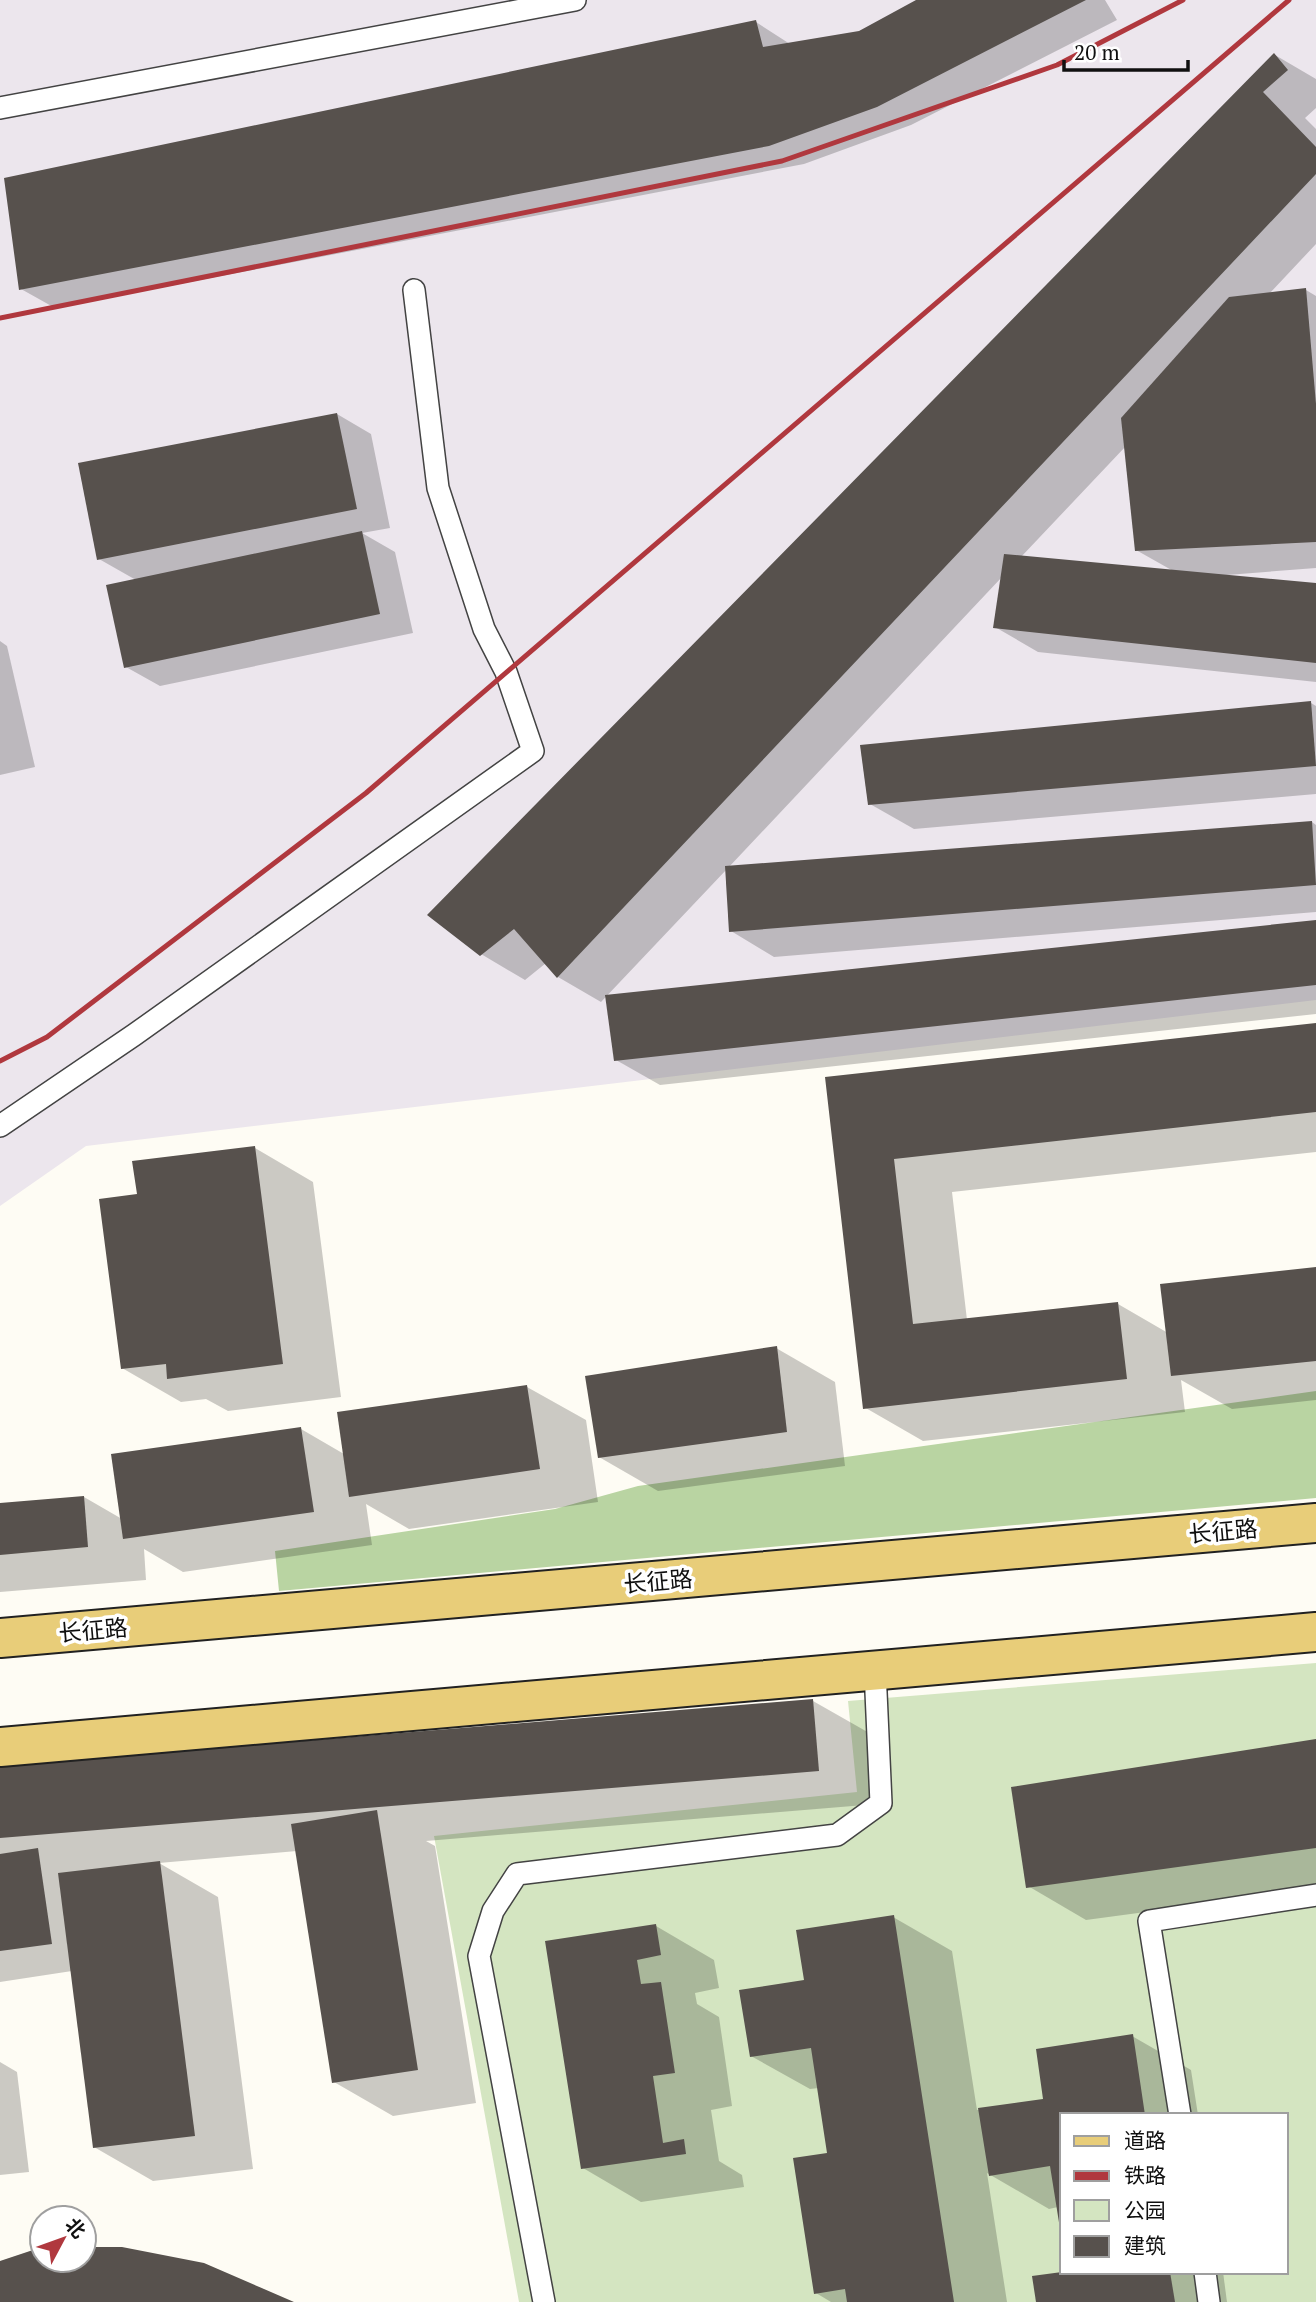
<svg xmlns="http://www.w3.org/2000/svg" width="1316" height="2302" viewBox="0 0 1316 2302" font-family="'PT Serif','Noto Sans SC',serif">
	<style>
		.industrial { fill: #ece6ed }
		.green { fill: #d4e5c1; fill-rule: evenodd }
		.forest { fill: #b9d4a2 }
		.shadow { fill: #0003; fill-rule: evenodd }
		.building { fill: #57514d }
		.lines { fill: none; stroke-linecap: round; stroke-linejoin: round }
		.service-casing { stroke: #434343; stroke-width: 24 }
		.primary-casing { stroke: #212121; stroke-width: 42 }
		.service { stroke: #fff; stroke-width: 21 }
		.primary { stroke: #e8cd79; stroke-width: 38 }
		.rail { stroke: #b0383e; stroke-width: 5 }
		.labels { text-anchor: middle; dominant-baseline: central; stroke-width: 7; stroke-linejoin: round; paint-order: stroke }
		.street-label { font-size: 23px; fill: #101010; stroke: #fff }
	</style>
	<rect width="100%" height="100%" fill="#fefcf4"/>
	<polygon class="industrial" points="0,0 1316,0 1316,1000 86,1146 0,1206"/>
	<path class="green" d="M1316,1663V2302H519L434,1836L857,1792L848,1701ZM1062,2115H1286V2272H1062Z"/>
	<polygon class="forest" points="1316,1391 1316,1498 279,1591 275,1551 555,1509 638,1486"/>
	<g class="shadow">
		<polygon points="919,0 1105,0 1117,20 911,125 804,164 55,308 21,289 756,22 790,44 859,33"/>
		<path d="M1275,55L1316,79V108L1305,118L1316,129V244L1269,294L1306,290L1316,296V568L1214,576L1316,585V682L1038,652L995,627L1002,577L728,868L1312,822L1316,825V912L774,957L731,931L727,869L601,1002L558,977L546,963L525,980L481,954ZM1126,446L1136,550L1175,572L1021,557Z"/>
		<polygon points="337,414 371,434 390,528 362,533 395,552 413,633 160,686 126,667 136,580 99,559"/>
		<polygon points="0,641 7,646 35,767 0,775"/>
		<polygon points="1311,703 1316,706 1316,794 914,829 870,804"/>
		<polygon points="1316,921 1316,1014 660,1085 616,1060"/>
		<polygon points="1316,1024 1316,1152 952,1192 967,1320 1118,1304 1168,1333 1316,1269 1316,1400 1232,1409 1181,1380 1185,1412 923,1441 864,1407 827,1078"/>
		<polygon points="255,1148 313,1182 341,1397 228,1411 206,1399 181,1402 122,1368 139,1195"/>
		<polygon points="776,1348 835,1382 845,1466 658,1491 599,1457"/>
		<polygon points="527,1387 586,1420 598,1502 409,1529 366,1504 372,1545 183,1572 144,1549 146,1580 0,1592 0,1505 84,1497 122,1519 301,1429 344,1454"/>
		<polygon points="813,1701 871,1734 877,1804 426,1841 435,1846 476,2103 393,2116 334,2082 297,1851 159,1863 218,1897 253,2169 153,2181 94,2147 72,1971 0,1982 0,1768"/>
		<polygon points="1316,1740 1316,1889 1086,1920 1028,1886"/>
		<polygon points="893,1917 952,1951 977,2110 1045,2100 1132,2036 1191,2070 1198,2115 1062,2115 1062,2233 1058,2207 1049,2209 987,2173 1007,2302 831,2302 816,2293 829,2154 819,2088 810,2089 751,2056 806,1982"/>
		<polygon points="656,1926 714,1960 719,1988 695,1993 697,2004 719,2017 732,2106 711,2110 719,2161 742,2175 744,2187 641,2202 583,2168 547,1942"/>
		<polygon points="0,2062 17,2072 29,2172 0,2175"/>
		<polygon points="1068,2272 1223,2272 1227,2302 1038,2302"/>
	</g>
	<g class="building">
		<polygon points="916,0 1086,0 877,107 769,146 19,290 4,178 756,20 763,47 859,31"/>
		<polygon points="1274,53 1288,70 1263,92 1316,147 1316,174 557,978 514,929 480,956 427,915"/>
		<polygon points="1306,288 1316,404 1316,542 1135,551 1121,418 1229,297"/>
		<polygon points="337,413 357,509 97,560 78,463"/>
		<polygon points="362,531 380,614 124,668 106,585"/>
		<polygon points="1004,554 1316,583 1316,663 993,628"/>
		<polygon points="1311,701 1316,766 868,805 860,745"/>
		<polygon points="1312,821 1316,885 729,932 725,866"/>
		<polygon points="1316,920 1316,985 614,1061 605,995"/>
		<polygon points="1316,1023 1316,1112 894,1159 913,1324 1118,1302 1127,1379 863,1409 825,1077"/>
		<polygon points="255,1146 283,1364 167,1379 166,1364 121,1369 99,1199 137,1194 132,1161"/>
		<polygon points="1316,1267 1316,1361 1171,1376 1160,1284"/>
		<polygon points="777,1346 787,1432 598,1458 585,1376"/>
		<polygon points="527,1385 540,1469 349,1497 337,1412"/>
		<polygon points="301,1427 314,1512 123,1539 111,1454"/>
		<polygon points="84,1496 88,1547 0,1555 0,1503"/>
		<polygon points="813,1699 819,1771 0,1838 0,1766"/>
		<polygon points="1316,1739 1316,1848 1026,1888 1011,1787"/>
		<polygon points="377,1810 418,2070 332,2083 291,1824"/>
		<polygon points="38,1848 52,1944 0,1951 0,1854"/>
		<polygon points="160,1861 195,2136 93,2148 58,1873"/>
		<polygon points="894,1915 954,2302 847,2302 845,2289 814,2294 793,2158 827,2153 811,2048 750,2057 739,1990 804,1980 796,1930"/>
		<polygon points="656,1924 661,1955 637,1960 641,1984 661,1982 675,2073 653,2076 663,2143 684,2139 686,2154 581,2169 545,1941"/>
		<polygon points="1133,2034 1145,2115 1062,2115 1061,2235 1050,2166 989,2176 978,2108 1043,2099 1036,2049"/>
		<polygon points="42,2247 42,2260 84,2260 84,2247 122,2247 204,2263 294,2302 0,2302 0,2261"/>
		<polygon points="1062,2272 1170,2272 1175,2302 1036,2302 1032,2276"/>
	</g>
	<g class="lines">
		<defs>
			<g id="service">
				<polyline points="0,108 575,0"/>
				<polyline points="0,1126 134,1035 533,751 506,672 484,629 438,488 414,290"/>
				<polyline points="1180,2115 1149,1921 1316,1895"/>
				<polyline points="1205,2272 1209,2302"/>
				<polyline points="544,2302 479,1956 493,1911 517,1874 837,1835 881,1803 875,1670"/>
			</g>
			<g id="primary">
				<polyline points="0,1638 1316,1523"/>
				<polyline points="0,1747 1316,1632"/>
			</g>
		</defs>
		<use href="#service" class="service-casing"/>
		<use href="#primary" class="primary-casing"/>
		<use href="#service" class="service"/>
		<use href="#primary" class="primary"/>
		<g class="rail">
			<polyline points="0,318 782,161 1057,65 1183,0"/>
			<polyline points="0,1061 47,1037 366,793 1289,0"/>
		</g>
	</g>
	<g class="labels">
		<g class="street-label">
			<text transform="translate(1223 1531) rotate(-5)">长征路</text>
			<text transform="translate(658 1581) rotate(-5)">长征路</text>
			<text transform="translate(93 1630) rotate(-5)">长征路</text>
		</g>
	</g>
	<rect x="1060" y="2113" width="228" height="161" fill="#ffffff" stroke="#9f9f9f" stroke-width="2"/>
	<rect x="1074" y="2136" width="35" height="10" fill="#e8cd79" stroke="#9f9f9f" stroke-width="2"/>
	<text x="1124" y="2148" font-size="21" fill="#101010">道路</text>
	<rect x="1074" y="2171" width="35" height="10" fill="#b0383e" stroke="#9f9f9f" stroke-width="2"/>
	<text x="1124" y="2183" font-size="21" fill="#101010">铁路</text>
	<rect x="1074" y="2200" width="35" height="21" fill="#d4e5c1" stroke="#9f9f9f" stroke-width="2"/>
	<text x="1124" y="2218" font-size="21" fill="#101010">公园</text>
	<rect x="1074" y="2236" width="35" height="21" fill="#57514d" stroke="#9f9f9f" stroke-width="2"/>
	<text x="1124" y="2253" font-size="21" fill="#101010">建筑</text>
	<g transform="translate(63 2239) rotate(49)"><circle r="33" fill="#ffffff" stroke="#9f9f9f" stroke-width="2"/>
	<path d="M0-5L12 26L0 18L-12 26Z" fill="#b0383e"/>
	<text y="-10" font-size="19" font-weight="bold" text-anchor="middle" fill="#101010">北</text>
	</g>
	<path d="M1064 60v10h124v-10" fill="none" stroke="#101010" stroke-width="3.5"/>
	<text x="1074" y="60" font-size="21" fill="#101010" stroke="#ffffff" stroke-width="5" paint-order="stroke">20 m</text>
</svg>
